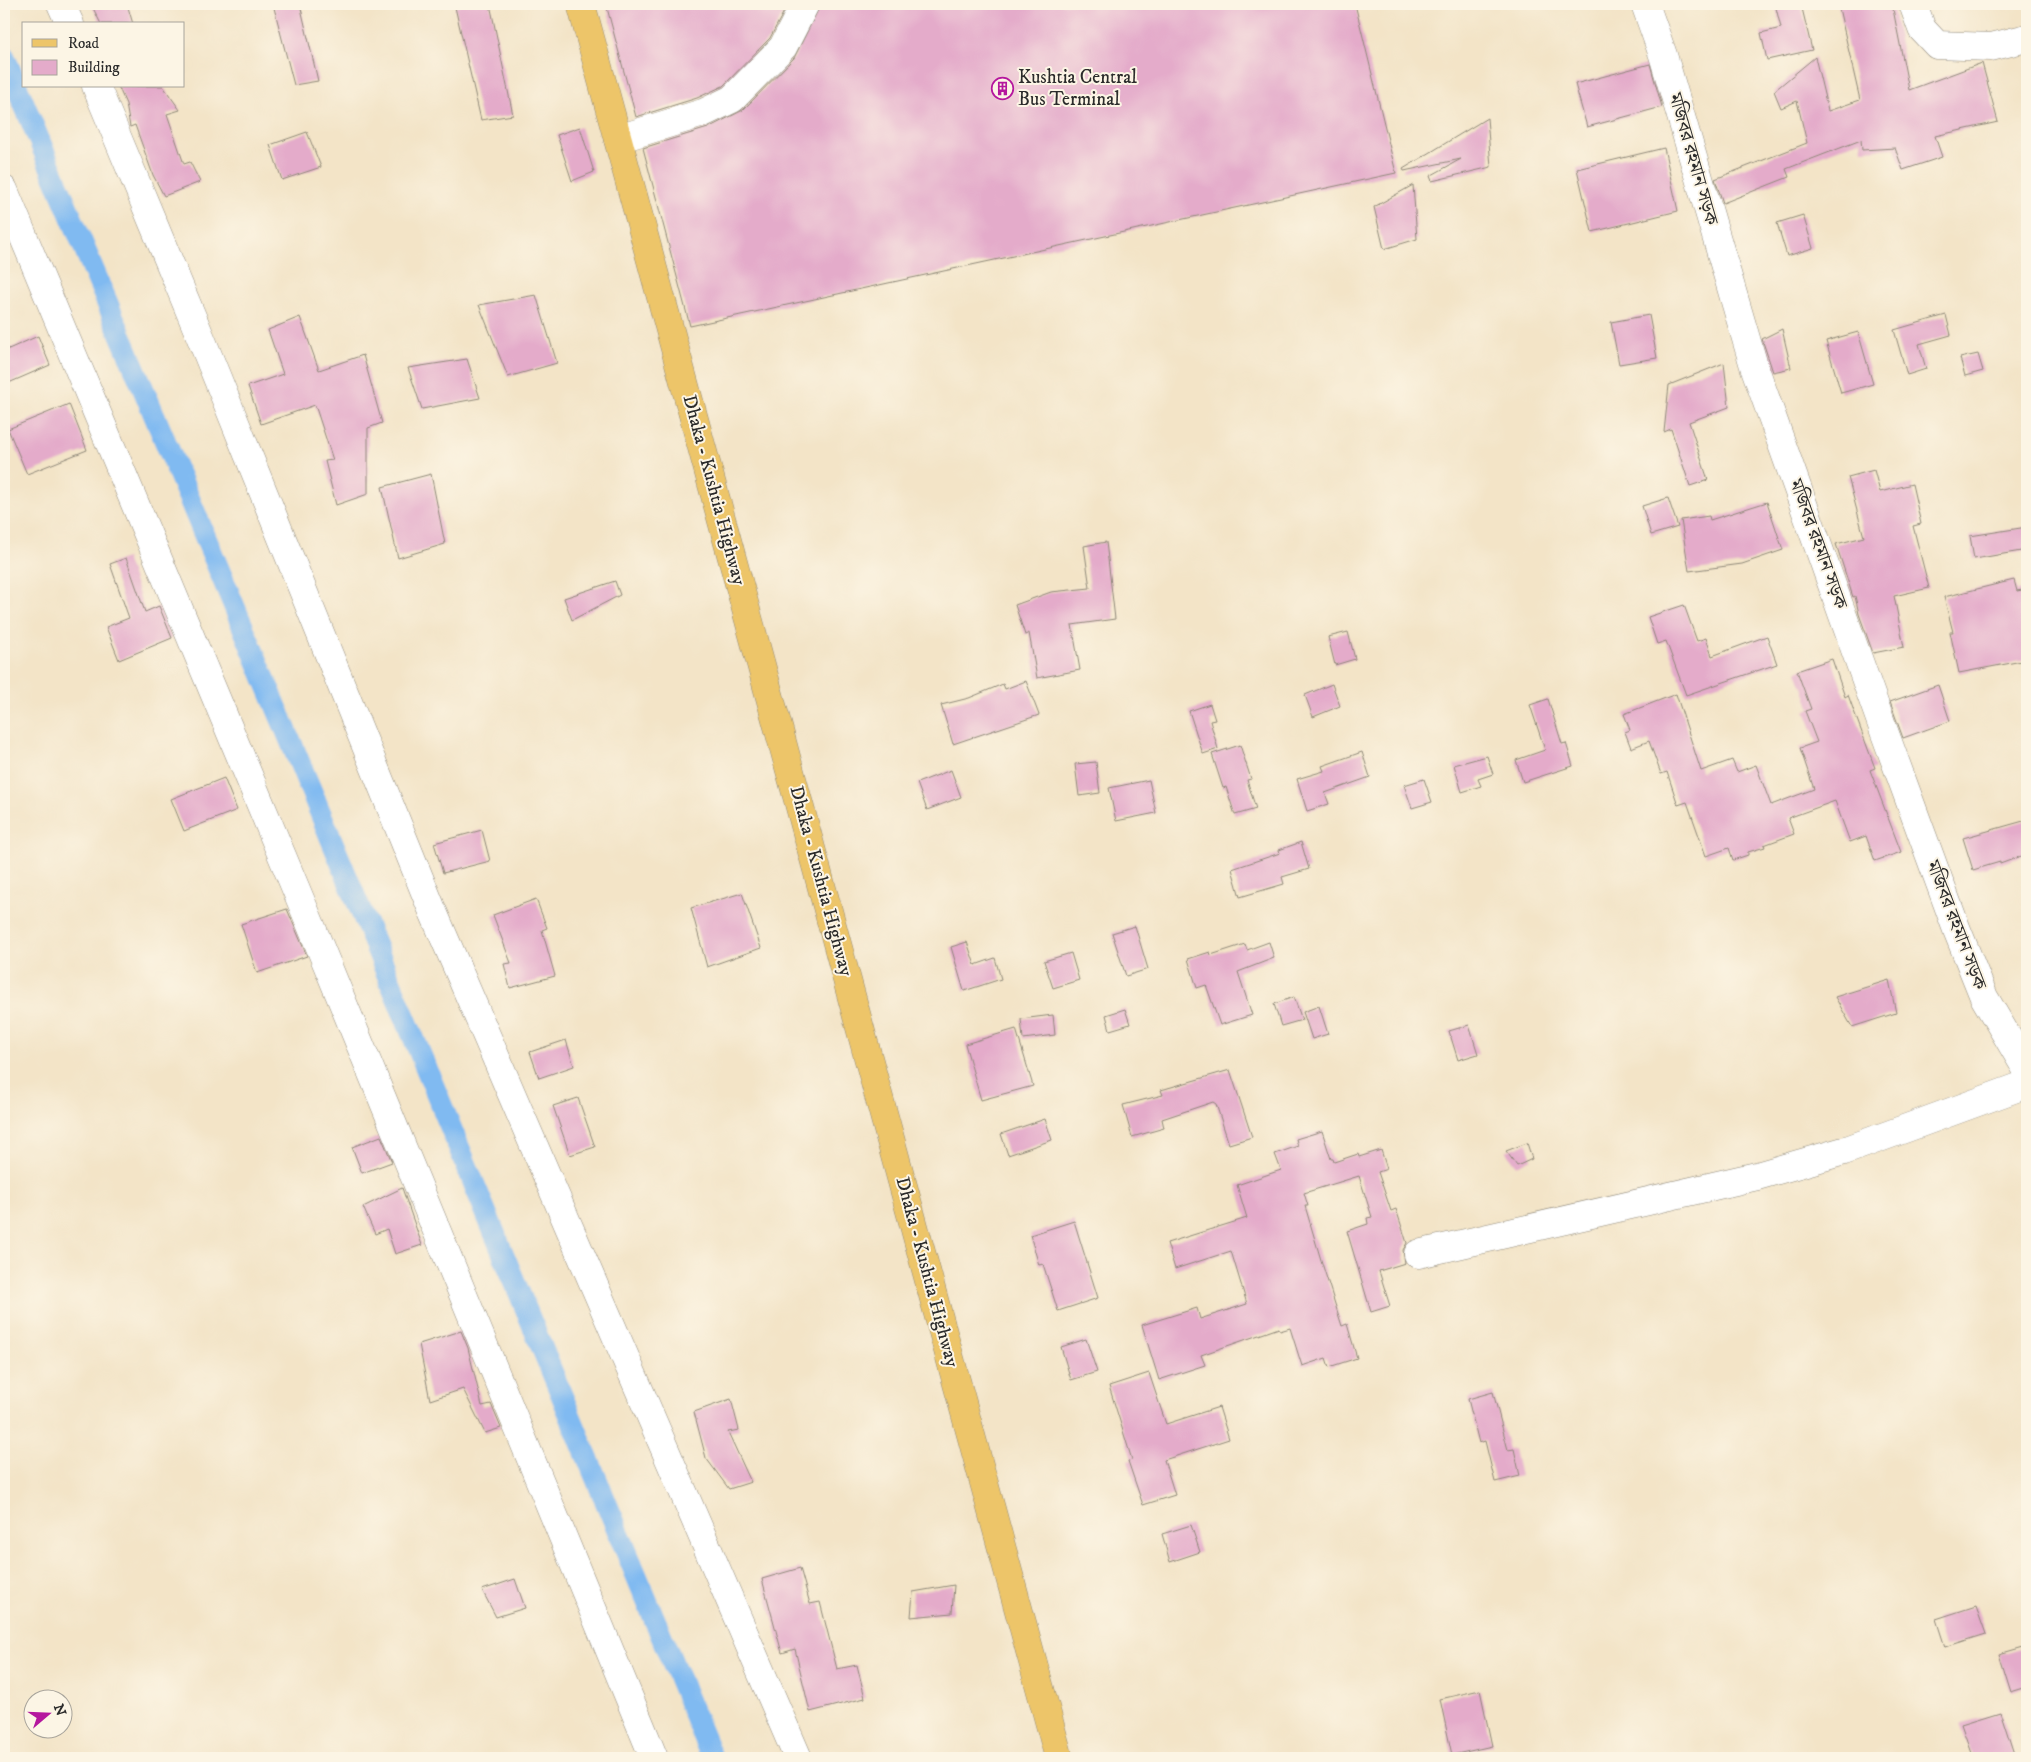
<svg xmlns="http://www.w3.org/2000/svg" width="2031" height="1762" viewBox="0 0 2031 1762" font-family="'IM FELL DW Pica','Noto Serif Bengali',serif">
	<style>
		.lines { fill: none; stroke-linecap: round; stroke-linejoin: round }
		.canal { stroke: #80baf1; stroke-width: 22 }
		.building { fill: #e4abca }
		.minor-casing { stroke: #8f8879; stroke-width: 29 }
		.major-casing { stroke: #8f8879; stroke-width: 29 }
		.minor { stroke: #fff; stroke-width: 28 }
		.major { stroke: #edc569; stroke-width: 28 }
		.labels { text-anchor: middle; dominant-baseline: central; stroke-width: 4; stroke-linejoin: round; paint-order: stroke }
		.poi-label { font-size: 19px; fill: #2b2b2b; stroke: #fcf5e5; text-anchor: start }
		.street-label { font-size: 19px; fill: #2b2b2b; stroke: #fcf5e5 }
	</style>
	<rect width="100%" height="100%" fill="#fcf5e5"/>
	<filter id="ink" filterUnits="userSpaceOnUse"><feTurbulence type="fractalNoise" baseFrequency=".02" numOctaves="2"/><feDisplacementMap in="SourceGraphic" scale="10" xChannelSelector="R" yChannelSelector="G"/><feConvolveMatrix kernelMatrix="1 2 1 2 8 2 1 2 1" color-interpolation-filters="sRGB"/></filter>
	<filter id="wash" filterUnits="userSpaceOnUse"><feTurbulence type="fractalNoise" baseFrequency=".0096" numOctaves="4" result="noise"/><feDisplacementMap in="SourceGraphic" scale="20" xChannelSelector="R" yChannelSelector="G"/><feGaussianBlur stdDeviation="1.12" result="paint"/><feColorMatrix in="noise" values="0 0 0 0 0 0 0 0 0 0 0 0 0 0 0 0 0 1.4 0 .05"/><feComposite in="paint" operator="in"/></filter>
	<g filter="url(#wash)">
		<rect width="100%" height="100%" fill="#f3e4c7"/>
		<g class="lines">
			<polyline class="canal" points="4,56 286,730 712,1758"/>
		</g>
		<g id="blocks">
			<g class="building">
				<polygon points="91,4 127,4 133,24 101,24"/>
				<polygon points="273,4 300,4 318,81 294,85"/>
				<polygon points="466,4 490,4 513,115 481,120 455,7"/>
				<polygon points="606,4 788,4 770,38 723,86 697,98 636,117"/>
				<polygon points="821,4 1355,4 1396,173 690,326 643,148 708,128 743,110 794,58"/>
				<polygon points="1775,4 1801,4 1812,50 1767,60 1761,33 1781,28"/>
				<polygon points="1838,4 1892,4 1909,90 1982,63 1998,122 1935,136 1942,157 1903,170 1895,148 1862,150 1861,140 1786,169 1789,177 1723,203 1715,179 1807,143 1797,101 1781,108 1774,91 1815,57 1828,111 1860,100"/>
				<polygon points="1650,64 1662,107 1587,127 1575,84"/>
				<polygon points="118,86 163,86 180,110 167,114 184,164 190,162 200,182 164,196 153,175 135,125 130,127 126,104"/>
				<polygon points="1487,118 1491,167 1432,181 1430,176 1461,159 1404,171 1403,169"/>
				<polygon points="580,127 594,172 572,181 557,135"/>
				<polygon points="307,132 321,167 282,180 270,145"/>
				<polygon points="1664,148 1678,211 1592,232 1577,169"/>
				<polygon points="1413,185 1417,239 1384,249 1374,207"/>
				<polygon points="1803,215 1813,248 1787,256 1777,223"/>
				<polygon points="536,295 557,363 508,377 479,305"/>
				<polygon points="1649,315 1657,358 1619,364 1611,322"/>
				<polygon points="1946,315 1951,335 1919,344 1926,369 1907,375 1894,330"/>
				<polygon points="300,317 319,370 363,355 382,423 368,428 368,494 336,505 325,461 333,460 315,405 261,424 248,386 283,374 268,330"/>
				<polygon points="1782,329 1791,368 1773,372 1762,339"/>
				<polygon points="1858,332 1873,384 1841,393 1826,341"/>
				<polygon points="38,336 50,365 4,385 4,351"/>
				<polygon points="1978,354 1983,371 1965,376 1960,358"/>
				<polygon points="467,359 480,398 422,409 408,368"/>
				<polygon points="1724,363 1729,407 1689,422 1708,480 1690,486 1671,429 1664,432 1669,385"/>
				<polygon points="69,404 87,450 27,474 8,429"/>
				<polygon points="1874,470 1880,492 1912,484 1921,524 1913,526 1929,588 1894,596 1904,647 1873,653 1859,614 1855,596 1853,597 1836,544 1864,537 1848,477"/>
				<polygon points="431,474 445,544 398,558 382,487"/>
				<polygon points="1668,498 1678,527 1651,535 1642,506"/>
				<polygon points="1767,502 1783,550 1742,564 1689,571 1681,520 1709,516 1710,520"/>
				<polygon points="2027,527 2027,550 1974,559 1970,536"/>
				<polygon points="1106,542 1115,619 1072,625 1080,670 1037,678 1029,633 1025,635 1015,605 1051,592 1090,588 1084,546"/>
				<polygon points="126,558 145,612 159,606 172,638 119,660 106,627 129,618 110,564"/>
				<polygon points="2014,580 2017,591 2027,589 2027,660 1959,673 1950,632 1953,632 1944,597"/>
				<polygon points="615,581 620,595 572,620 564,598"/>
				<polygon points="1684,605 1697,641 1706,638 1712,656 1767,636 1777,664 1686,695 1666,641 1657,644 1648,617"/>
				<polygon points="1348,632 1355,659 1335,665 1328,637"/>
				<polygon points="1832,659 1845,697 1848,695 1875,768 1870,770 1901,852 1875,861 1866,836 1850,842 1835,801 1788,818 1794,834 1764,845 1765,847 1748,852 1748,855 1733,860 1729,848 1706,856 1687,802 1678,805 1667,772 1661,774 1649,741 1631,748 1625,732 1630,730 1624,714 1676,694 1701,771 1732,760 1737,772 1756,765 1771,805 1814,789 1800,748 1817,742 1805,711 1811,709 1797,671"/>
				<polygon points="1026,681 1039,715 953,744 941,705 969,698 1003,684 1005,689"/>
				<polygon points="1332,684 1340,706 1313,717 1305,695"/>
				<polygon points="1938,685 1950,721 1903,738 1890,702"/>
				<polygon points="1548,699 1562,744 1566,743 1573,766 1523,782 1516,760 1545,750 1530,705"/>
				<polygon points="1210,704 1215,720 1210,721 1218,749 1203,754 1189,711"/>
				<polygon points="1240,745 1251,779 1247,780 1256,809 1235,815 1226,787 1223,788 1212,754"/>
				<polygon points="1362,752 1370,777 1325,793 1329,804 1307,811 1297,779 1324,771 1322,766"/>
				<polygon points="1487,756 1493,774 1478,779 1481,786 1462,792 1454,765"/>
				<polygon points="1096,762 1100,793 1079,796 1075,764"/>
				<polygon points="951,770 961,797 927,810 917,783"/>
				<polygon points="224,778 237,810 184,831 171,799"/>
				<polygon points="1424,779 1432,802 1412,808 1404,785"/>
				<polygon points="1149,780 1156,813 1116,821 1109,788"/>
				<polygon points="2027,820 2027,854 2000,864 2000,862 1973,870 1963,838"/>
				<polygon points="482,830 490,861 443,873 434,843"/>
				<polygon points="1301,842 1309,869 1282,877 1284,884 1240,897 1232,869 1280,853 1279,850"/>
				<polygon points="742,893 761,948 707,967 691,908"/>
				<polygon points="536,899 547,928 542,930 555,976 510,988 504,964 511,963 493,915"/>
				<polygon points="287,909 307,956 257,973 241,924"/>
				<polygon points="1135,926 1148,969 1126,976 1112,933"/>
				<polygon points="967,942 975,965 995,958 1001,979 964,991 951,947"/>
				<polygon points="1269,942 1274,958 1238,972 1252,1015 1220,1025 1206,985 1197,988 1188,959 1210,952 1211,955 1245,944 1247,950"/>
				<polygon points="1071,953 1079,980 1053,988 1044,961"/>
				<polygon points="1889,980 1896,1013 1852,1027 1835,997"/>
				<polygon points="1294,997 1302,1020 1281,1026 1274,1004"/>
				<polygon points="1319,1006 1328,1034 1312,1039 1303,1012"/>
				<polygon points="1125,1009 1130,1024 1110,1030 1106,1015"/>
				<polygon points="1053,1015 1055,1035 1023,1039 1021,1019"/>
				<polygon points="1469,1025 1478,1054 1458,1060 1449,1031"/>
				<polygon points="1016,1029 1033,1086 981,1100 965,1044"/>
				<polygon points="566,1040 574,1066 539,1078 530,1052"/>
				<polygon points="1230,1070 1252,1137 1229,1144 1216,1104 1213,1102 1162,1119 1164,1128 1132,1137 1123,1105 1163,1095 1161,1090"/>
				<polygon points="578,1098 595,1147 570,1155 553,1106"/>
				<polygon points="1045,1119 1052,1140 1008,1155 1001,1134"/>
				<polygon points="1322,1131 1331,1159 1333,1159 1334,1162 1358,1154 1359,1157 1381,1150 1387,1169 1378,1172 1391,1211 1396,1209 1407,1243 1403,1250 1405,1263 1379,1271 1390,1306 1371,1312 1347,1231 1368,1224 1367,1218 1372,1217 1359,1176 1304,1193 1308,1206 1305,1206 1321,1260 1342,1326 1347,1324 1357,1358 1329,1367 1326,1358 1302,1366 1290,1328 1280,1331 1279,1328 1201,1355 1205,1365 1159,1380 1142,1325 1197,1308 1200,1319 1247,1304 1231,1251 1175,1269 1167,1243 1247,1218 1237,1185 1281,1170 1275,1154 1298,1146 1296,1139"/>
				<polygon points="381,1136 392,1162 362,1173 352,1147"/>
				<polygon points="1527,1143 1532,1159 1517,1166 1506,1151"/>
				<polygon points="402,1188 422,1245 395,1254 387,1229 375,1234 363,1207"/>
				<polygon points="1074,1221 1098,1298 1058,1311 1043,1264 1039,1265 1030,1235"/>
				<polygon points="461,1331 468,1348 482,1406 491,1404 501,1428 485,1433 463,1389 430,1400 419,1344"/>
				<polygon points="1086,1339 1097,1372 1071,1380 1061,1347"/>
				<polygon points="1149,1373 1166,1424 1219,1407 1229,1439 1164,1460 1175,1495 1143,1505 1128,1461 1132,1460 1109,1386"/>
				<polygon points="1493,1392 1508,1450 1514,1449 1520,1476 1495,1482 1485,1441 1479,1443 1468,1399"/>
				<polygon points="731,1399 739,1430 728,1432 751,1482 729,1489 706,1458 694,1412"/>
				<polygon points="1191,1525 1200,1552 1170,1562 1162,1534"/>
				<polygon points="800,1568 810,1604 820,1602 837,1669 857,1665 865,1698 810,1712 795,1649 782,1653 762,1579"/>
				<polygon points="515,1579 525,1608 496,1617 482,1590"/>
				<polygon points="954,1585 952,1613 911,1617 913,1592"/>
				<polygon points="1976,1606 1986,1634 1945,1647 1936,1619"/>
				<polygon points="2027,1646 2027,1687 2011,1692 1999,1654"/>
				<polygon points="1480,1690 1492,1746 1452,1755 1440,1699"/>
				<polygon points="2000,1712 2015,1758 1973,1758 1961,1724"/>
			</g>
		</g>
	</g>
	<g filter="url(#ink)">
		<use href="#blocks" fill-opacity="0" stroke="#8f8879" stroke-width="1"/>
		<g class="lines">
			<defs>
				<g id="minor">
					<polyline points="61,4 70,24"/>
					<polyline points="1645,4 1663,55 1754,366 1884,731 1957,930 1984,997 2027,1070"/>
					<polyline points="1913,4 1922,29 1937,45 1991,47 2027,38"/>
					<polyline points="96,86 203,343 431,907 798,1758"/>
					<polyline points="618,139 703,113 732,99 783,47 805,4"/>
					<polyline points="4,190 303,906 654,1758"/>
					<polyline points="1418,1254 1757,1176 1844,1151 2027,1084"/>
				</g>
				<polyline id="major" points="581,4 1059,1758"/>
			</defs>
			<use href="#minor" class="minor-casing"/>
			<use href="#major" class="major-casing"/>
			<use href="#minor" class="minor"/>
			<use href="#major" class="major"/>
		</g>
	</g>
	<defs>
		<symbol id="building-ring" viewBox="-11 -11 22 22"><circle r="9.5" fill="#fcf5e5" stroke="#b5179e" stroke-width="1.5"/><path d="M-4-6H4V6H1V3H-1V6H-4ZM-2.5-4.3h1.7v1.8h-1.7ZM.8-4.3h1.7v1.8H.8ZM-2.5-1h1.7V.8h-1.7ZM.8-1h1.7V.8H.8Z" fill="#b5179e"/></symbol>
	</defs>
	<g fill-rule="evenodd">
		<use href="#building-ring" x="990" y="76" width="25" height="25"/>
	</g>
	<g class="labels">
		<g class="poi-label">
			<text x="1018" y="77">Kushtia Central<tspan x="1018" dy="22">Bus Terminal</tspan></text>
		</g>
		<g class="street-label">
			<text transform="translate(1693 159) rotate(74)">মজিবর রহমান সড়ক</text>
			<text transform="translate(714 490) rotate(75)">Dhaka - Kushtia Highway</text>
			<text transform="translate(1818 544) rotate(70)">মজিবর রহমান সড়ক</text>
			<text transform="translate(821 881) rotate(75)">Dhaka - Kushtia Highway</text>
			<text transform="translate(1956 925) rotate(69)">মজিবর রহমান সড়ক</text>
			<text transform="translate(927 1272) rotate(75)">Dhaka - Kushtia Highway</text>
		</g>
	</g>
	<rect width="2031" height="1762" fill="none" stroke="#fcf5e5" stroke-width="20"/>
	<rect x="22" y="22" width="162" height="65" fill="#fcf5e5" stroke="#a8a49b"/>
	<rect x="32" y="39" width="25" height="8" fill="#edc569" stroke="#a8a49b"/>
	<text x="68" y="48" font-size="15" fill="#2b2b2b">Road</text>
	<rect x="32" y="60" width="25" height="15" fill="#e4abca" stroke="#a8a49b"/>
	<text x="68" y="72" font-size="15" fill="#2b2b2b">Building</text>
	<g transform="translate(48 1714) rotate(71)"><circle r="24" fill="#fcf5e5" stroke="#a8a49b"/>
	<path d="M0-4L9 19L0 12L-9 19Z" fill="#b5179e"/>
	<text y="-8" font-size="14" font-weight="bold" text-anchor="middle" fill="#2b2b2b">N</text>
	</g>
</svg>
